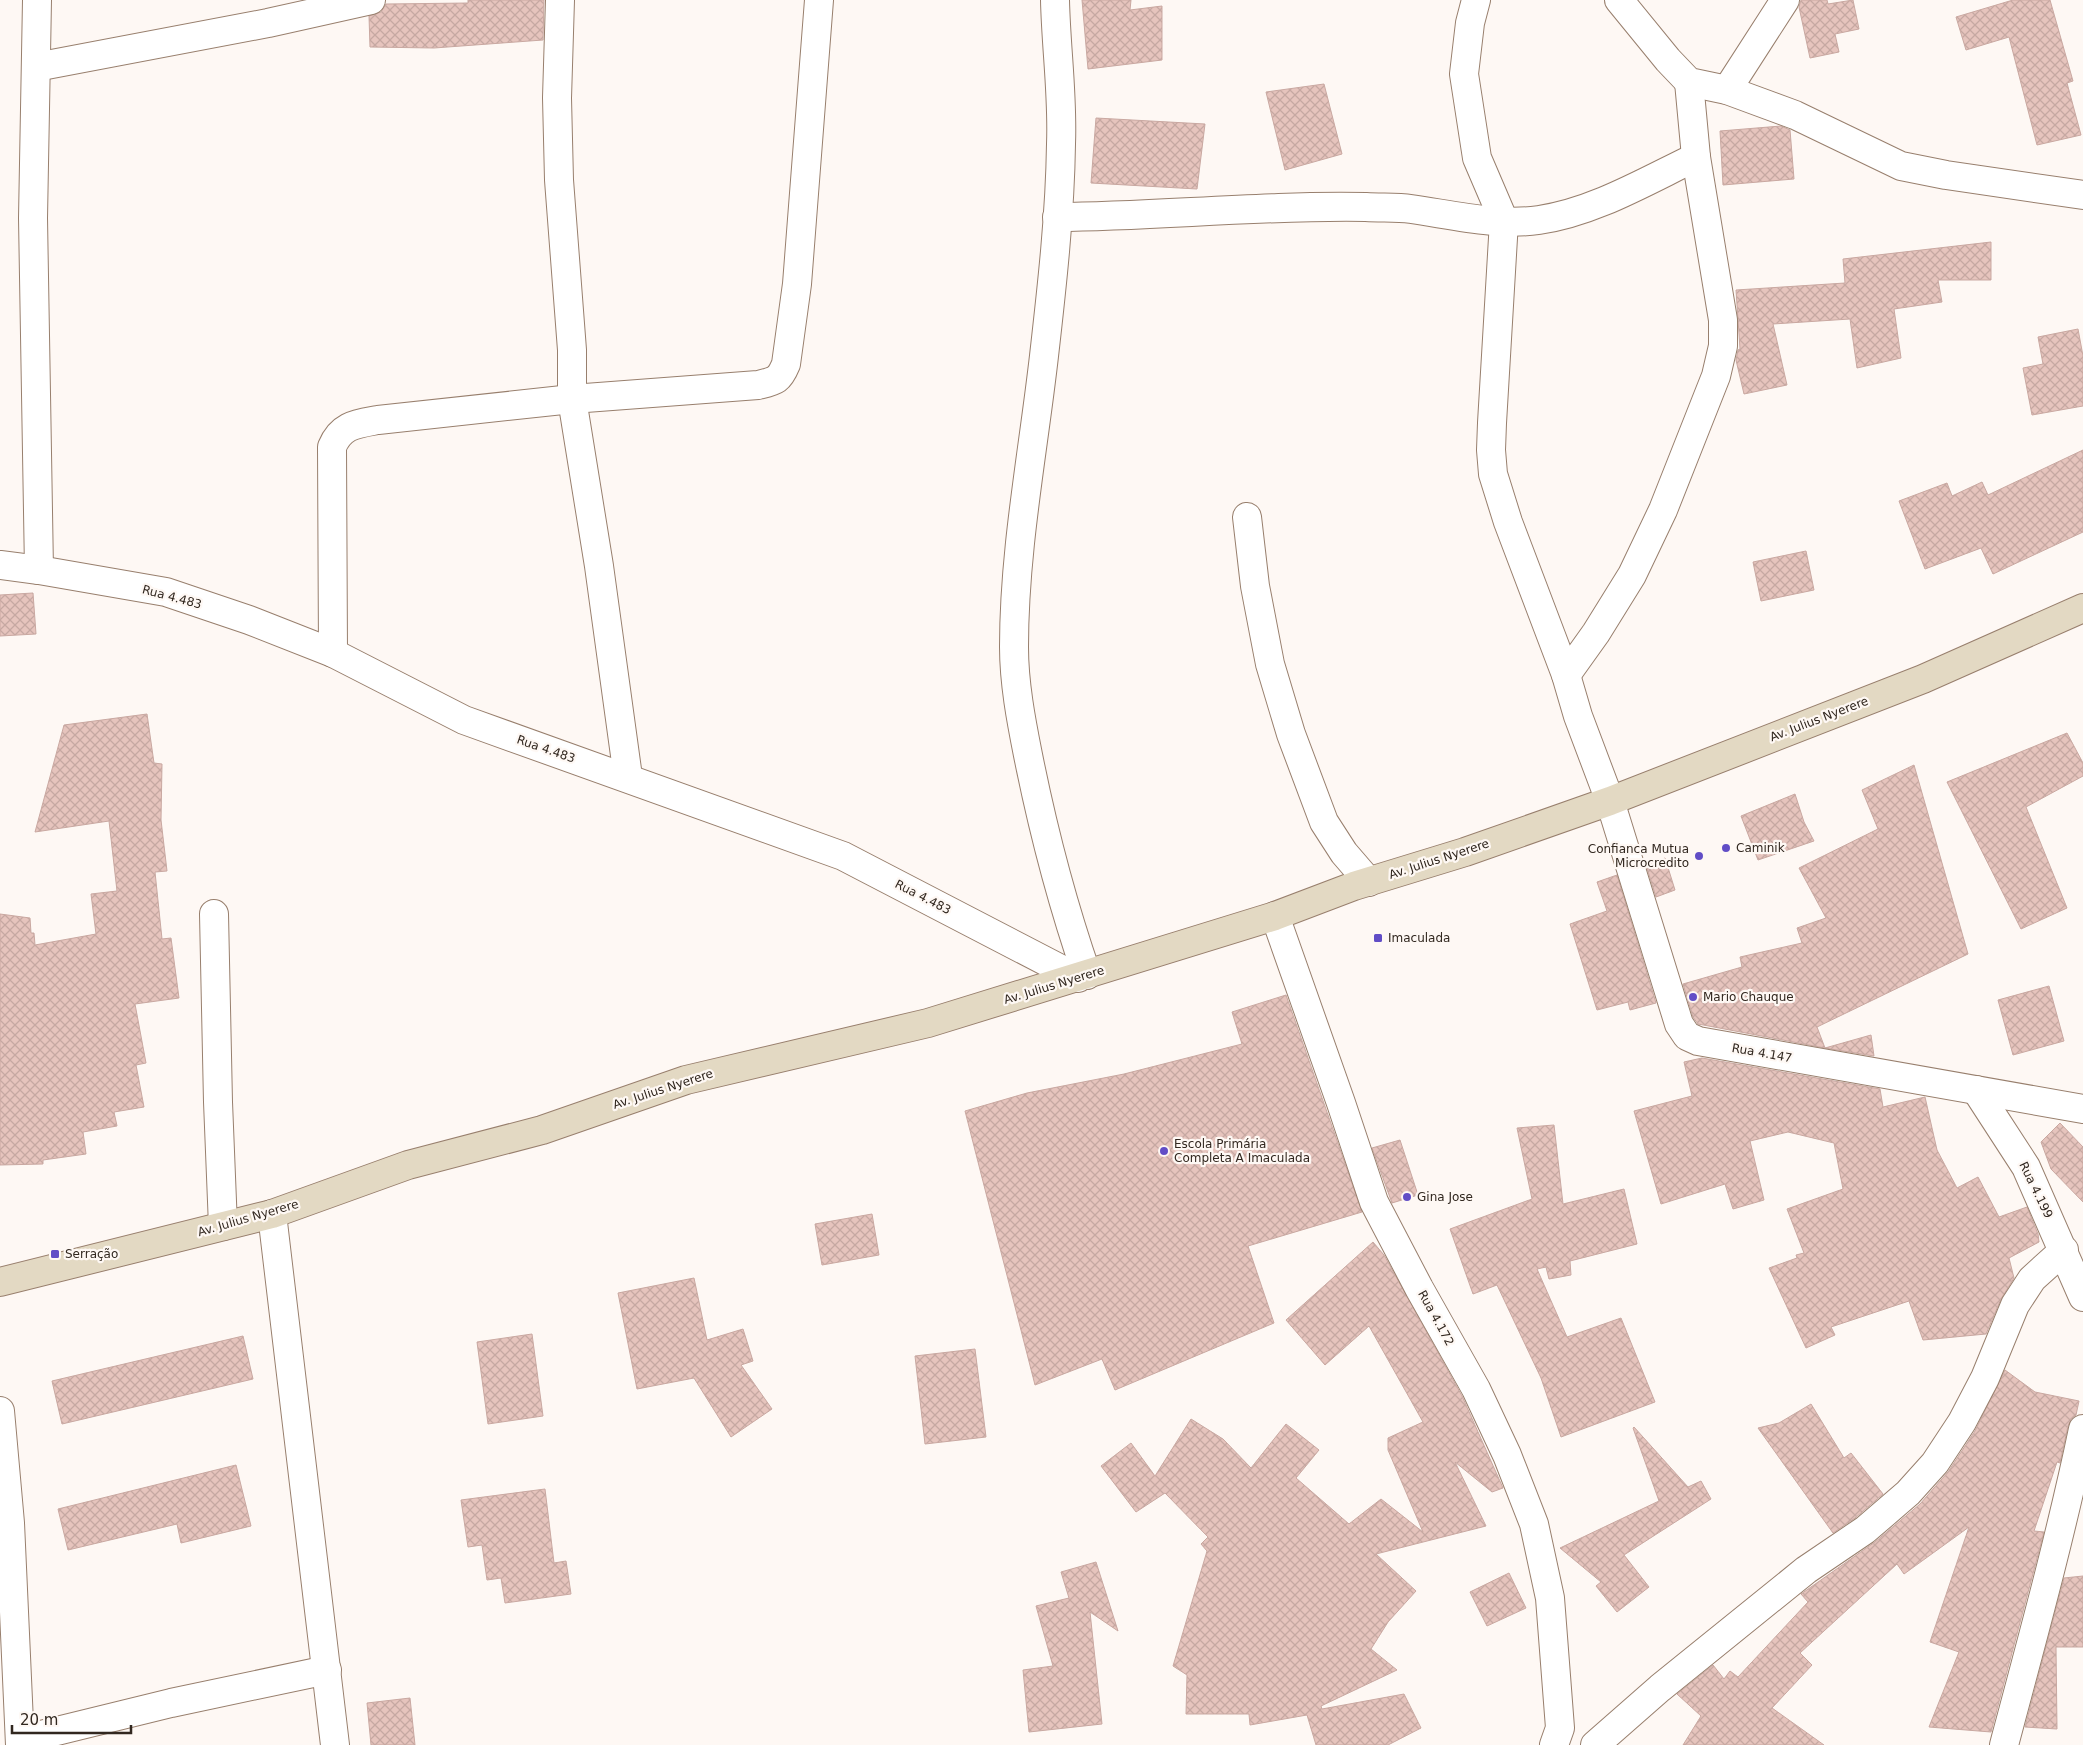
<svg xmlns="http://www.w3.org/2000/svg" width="2083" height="1745" viewBox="0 0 2083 1745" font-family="'DejaVu Sans',sans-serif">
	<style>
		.building { fill: url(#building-cross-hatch); stroke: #c9a8a1 }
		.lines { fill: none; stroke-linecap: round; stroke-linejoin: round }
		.minor-casing { stroke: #987f6d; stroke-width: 30 }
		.secondary-casing { stroke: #987f6d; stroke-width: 30 }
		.minor { stroke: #fff; stroke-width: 28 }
		.secondary { stroke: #e3d9c3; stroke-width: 28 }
		.poi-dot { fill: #614dc6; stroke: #fef8f4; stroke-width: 2 }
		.labels { text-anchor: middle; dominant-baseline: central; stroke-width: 4.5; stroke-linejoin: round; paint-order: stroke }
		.street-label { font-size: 12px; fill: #31271f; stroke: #fef8f4 }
		.poi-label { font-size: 12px; fill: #31271f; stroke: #fef8f4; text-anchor: start }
	</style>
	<defs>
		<pattern id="building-cross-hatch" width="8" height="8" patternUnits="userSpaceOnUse" patternTransform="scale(1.25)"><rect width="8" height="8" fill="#e6c4bd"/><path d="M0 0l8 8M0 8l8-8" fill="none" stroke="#c6a8a2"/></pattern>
	</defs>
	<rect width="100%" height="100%" fill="#fef8f4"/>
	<g class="building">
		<polygon points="468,0 544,0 543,40 434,48 370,47 369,16 381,12 386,4 468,3"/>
		<polygon points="1082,0 1131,0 1130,10 1162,6 1162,60 1088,69"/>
		<polygon points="1801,0 1827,0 1828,4 1853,0 1859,29 1835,34 1839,52 1810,58 1799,7"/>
		<polygon points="2013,0 2050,0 2073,81 2067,83 2081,135 2037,145 2009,37 1966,50 1956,17"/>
		<polygon points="1324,84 1342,154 1285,170 1266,92"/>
		<polygon points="1096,118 1205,124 1197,189 1091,183"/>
		<polygon points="1781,126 1790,130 1794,179 1723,185 1720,131"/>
		<polygon points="1991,242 1991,280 1938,280 1942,302 1894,309 1901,358 1857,368 1850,319 1773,324 1787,385 1744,394 1736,360 1738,350 1740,349 1736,290 1845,283 1843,259"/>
		<polygon points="2078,329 2083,356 2083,406 2032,415 2023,368 2043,364 2038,337"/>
		<polygon points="2083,450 2083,532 1993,574 1981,548 1925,569 1899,501 1947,483 1952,496 1982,482 1988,495"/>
		<polygon points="1806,551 1814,590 1761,601 1753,562"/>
		<polygon points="33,593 36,634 0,636 0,595"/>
		<polygon points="147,714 154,763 162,764 161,820 167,871 155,872 162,939 171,938 179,998 135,1004 146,1063 136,1065 144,1107 114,1112 117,1126 83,1132 86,1154 43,1160 43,1164 0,1165 0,914 30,918 31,933 34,933 35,945 96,934 91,894 117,891 109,821 35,832 64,725"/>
		<polygon points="2067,733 2083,763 2083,776 2026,807 2067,908 2021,929 1947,782"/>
		<polygon points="1914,765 1968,954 1817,1027 1825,1048 1698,1024 1693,1017 1683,984 1742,967 1740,957 1802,943 1797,928 1826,918 1799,868 1878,829 1862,790"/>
		<polygon points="1795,794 1804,822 1814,841 1758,860 1741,816"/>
		<polygon points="1665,858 1675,890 1656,897 1646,865"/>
		<polygon points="1617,875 1656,1003 1630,1010 1628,1002 1597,1010 1570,924 1607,911 1597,882"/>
		<polygon points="2049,986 2064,1041 2013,1055 1998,1000"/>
		<polygon points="1286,995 1362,1212 1248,1246 1274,1323 1115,1390 1102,1359 1035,1385 965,1111 1027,1093 1124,1074 1242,1044 1232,1012"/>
		<polygon points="1871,1035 1874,1056 1825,1048"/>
		<polygon points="1702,1058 1880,1089 1883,1107 1925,1097 1937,1150 1957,1188 1978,1177 1999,1217 2027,1207 2038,1234 2039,1242 2009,1258 2014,1278 2001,1299 1986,1334 1923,1340 1909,1301 1831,1327 1835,1335 1806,1348 1769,1268 1797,1258 1796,1255 1804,1253 1787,1209 1843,1189 1834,1143 1788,1132 1750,1141 1764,1200 1733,1209 1725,1184 1661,1204 1634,1111 1692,1096 1684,1062"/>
		<polygon points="2060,1123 2083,1147 2083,1202 2051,1169 2041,1142"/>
		<polygon points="1554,1125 1563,1204 1624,1189 1637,1244 1570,1261 1571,1275 1549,1279 1546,1267 1537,1269 1567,1337 1621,1318 1655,1402 1561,1437 1541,1378 1497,1285 1473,1294 1450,1229 1532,1199 1517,1128"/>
		<polygon points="1400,1140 1418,1195 1392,1203 1372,1148"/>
		<polygon points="872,1214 879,1255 822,1265 815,1224"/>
		<polygon points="1373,1242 1384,1255 1462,1396 1503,1488 1492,1492 1455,1462 1486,1526 1376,1554 1416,1591 1388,1622 1371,1649 1397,1670 1321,1706 1322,1709 1404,1694 1421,1728 1388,1745 1316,1745 1307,1715 1250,1725 1249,1714 1186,1714 1187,1675 1173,1666 1207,1551 1201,1544 1208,1537 1165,1493 1136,1512 1101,1466 1131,1443 1155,1476 1191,1419 1223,1439 1251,1468 1286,1424 1319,1450 1296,1478 1349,1524 1381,1499 1423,1532 1388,1450 1388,1438 1423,1422 1369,1326 1325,1365 1286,1320"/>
		<polygon points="694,1278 707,1340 743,1329 753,1361 741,1365 772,1409 731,1437 694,1378 637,1389 618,1293"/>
		<polygon points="532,1334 543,1416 488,1424 477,1342"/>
		<polygon points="243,1336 253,1379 62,1424 52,1381"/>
		<polygon points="975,1349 986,1437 925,1444 915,1356"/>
		<polygon points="2005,1370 2035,1392 2079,1401 2076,1415 2071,1419 2068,1426 2060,1463 2057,1462 2034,1531 2044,1532 1991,1732 1929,1727 1959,1652 1930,1642 1969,1527 1904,1574 1897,1564 1800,1653 1812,1665 1772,1708 1824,1745 1683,1745 1701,1716 1677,1694 1713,1665 1724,1679 1730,1671 1738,1677 1808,1602 1801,1594 1875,1542 1920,1504 1948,1472 1975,1431"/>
		<polygon points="1811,1404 1844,1458 1851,1453 1883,1494 1855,1518 1833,1533 1758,1428 1779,1423"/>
		<polygon points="1634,1427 1688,1487 1701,1481 1711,1499 1624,1555 1649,1587 1617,1612 1596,1586 1601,1582 1560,1548 1659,1501 1633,1428"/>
		<polygon points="236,1465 251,1526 181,1543 177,1524 68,1550 58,1509"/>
		<polygon points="545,1489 554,1563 566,1561 571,1594 505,1603 501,1578 487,1580 482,1545 468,1547 461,1500"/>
		<polygon points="1096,1562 1118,1631 1090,1612 1102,1724 1029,1732 1023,1670 1053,1666 1036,1606 1069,1598 1061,1572"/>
		<polygon points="1509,1573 1526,1608 1487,1626 1470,1592"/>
		<polygon points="2083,1576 2083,1647 2056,1647 2057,1729 2025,1727 2064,1578"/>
		<polygon points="410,1698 415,1745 371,1745 367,1703"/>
	</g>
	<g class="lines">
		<defs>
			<g id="minor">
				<polyline points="37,0 33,218 39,570"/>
				<polyline points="560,0 557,98 559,180 572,350 572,399 599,566 628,777"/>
				<path d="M1055,0C1056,48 1063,96 1061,144C1060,214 1052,286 1044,356C1033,453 1014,549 1014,647C1014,683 1021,720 1028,755C1043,830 1062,903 1087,975"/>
				<polyline points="1476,0 1470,23 1464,74 1477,158 1504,221 1492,423 1491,450 1493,474 1508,522 1566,675 1578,716 1610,801 1679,1024 1687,1036 1698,1041 2083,1109"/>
				<polyline points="1619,0 1668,60 1689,82 1727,90 1795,115 1901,166 1946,175 2083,195"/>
				<polyline points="36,67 268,23 371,0"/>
				<polyline points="1727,90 1785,0"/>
				<path d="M1057,217C1160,216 1263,205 1366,207C1381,208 1397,207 1411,209C1453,215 1497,226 1539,220C1594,212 1646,181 1696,157"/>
				<polyline points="1247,517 1255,586 1270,664 1291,734 1324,822 1344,853 1369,882"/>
				<polyline points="0,565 39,570 166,592 249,620 333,653 464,720 843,856 1078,978"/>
				<path d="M333,653L332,447C341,425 356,424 378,420L572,399L758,385C775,381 779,381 786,364L797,284L819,0"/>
				<polyline points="1566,675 1596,633 1632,575 1663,510 1716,376 1723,346 1723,320 1696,157 1689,82"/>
				<polyline points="214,914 218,1102 223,1226"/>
				<polyline points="1275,916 1341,1103 1374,1202 1419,1288 1476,1389 1507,1455 1534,1524 1550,1598 1560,1728 1554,1745"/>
				<polyline points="1976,1090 2026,1167 2083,1297"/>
				<polyline points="272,1214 335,1745"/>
				<polyline points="0,1411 10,1523 20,1745"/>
				<polyline points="20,1740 171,1703 327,1670"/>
				<polyline points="1595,1745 1660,1688 1806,1570 1865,1530 1908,1493 1935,1463 1962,1422 1985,1378 2015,1305 2032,1279 2064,1250"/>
				<path d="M2004,1745C2032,1640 2061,1535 2083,1429"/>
			</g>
			<polyline id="secondary" points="0,1282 272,1214 408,1165 542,1130 686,1080 928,1023 1275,916 1354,886 1465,852 1610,801 1923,679 2083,608"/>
		</defs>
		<use href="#minor" class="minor-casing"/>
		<use href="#secondary" class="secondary-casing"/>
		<use href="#minor" class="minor"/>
		<use href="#secondary" class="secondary"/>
	</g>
	<g class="poi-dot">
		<circle cx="1726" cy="848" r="5"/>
		<circle cx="1699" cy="856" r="5"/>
		<rect x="1373" y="933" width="10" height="10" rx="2.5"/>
		<circle cx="1693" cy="997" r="5"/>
		<circle cx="1164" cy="1151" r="5"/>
		<circle cx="1407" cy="1197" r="5"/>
		<rect x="50" y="1249" width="10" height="10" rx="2.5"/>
	</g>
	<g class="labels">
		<g class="street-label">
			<text transform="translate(172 597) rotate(15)">Rua 4.483</text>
			<text transform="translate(1819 719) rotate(-21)">Av. Julius Nyerere</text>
			<text transform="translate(546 749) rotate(19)">Rua 4.483</text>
			<text transform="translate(1439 859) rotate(-18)">Av. Julius Nyerere</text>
			<text transform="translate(923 897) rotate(27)">Rua 4.483</text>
			<text transform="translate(1054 985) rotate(-17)">Av. Julius Nyerere</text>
			<text transform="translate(1762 1053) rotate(10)">Rua 4.147</text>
			<text transform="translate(663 1089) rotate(-18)">Av. Julius Nyerere</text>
			<text transform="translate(2036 1190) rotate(64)">Rua 4.199</text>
			<text transform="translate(248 1218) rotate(-16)">Av. Julius Nyerere</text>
			<text transform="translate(1436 1318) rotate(61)">Rua 4.172</text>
		</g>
		<g class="poi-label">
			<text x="1736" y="848">Caminik</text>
			<text x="1689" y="849" text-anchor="end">Confianca Mutua<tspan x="1689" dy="14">Microcredito</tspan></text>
			<text x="1388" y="938">Imaculada</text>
			<text x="1703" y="997">Mario Chauque</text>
			<text x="1174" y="1144">Escola Primária<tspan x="1174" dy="14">Completa A Imaculada</tspan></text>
			<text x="1417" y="1197">Gina Jose</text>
			<text x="65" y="1254">Serração</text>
		</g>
	</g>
	<path d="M12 1725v8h119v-8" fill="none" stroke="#31271f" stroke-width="2.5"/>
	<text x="20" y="1725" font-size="15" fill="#31271f" stroke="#fef8f4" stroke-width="4" paint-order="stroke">20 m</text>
</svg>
